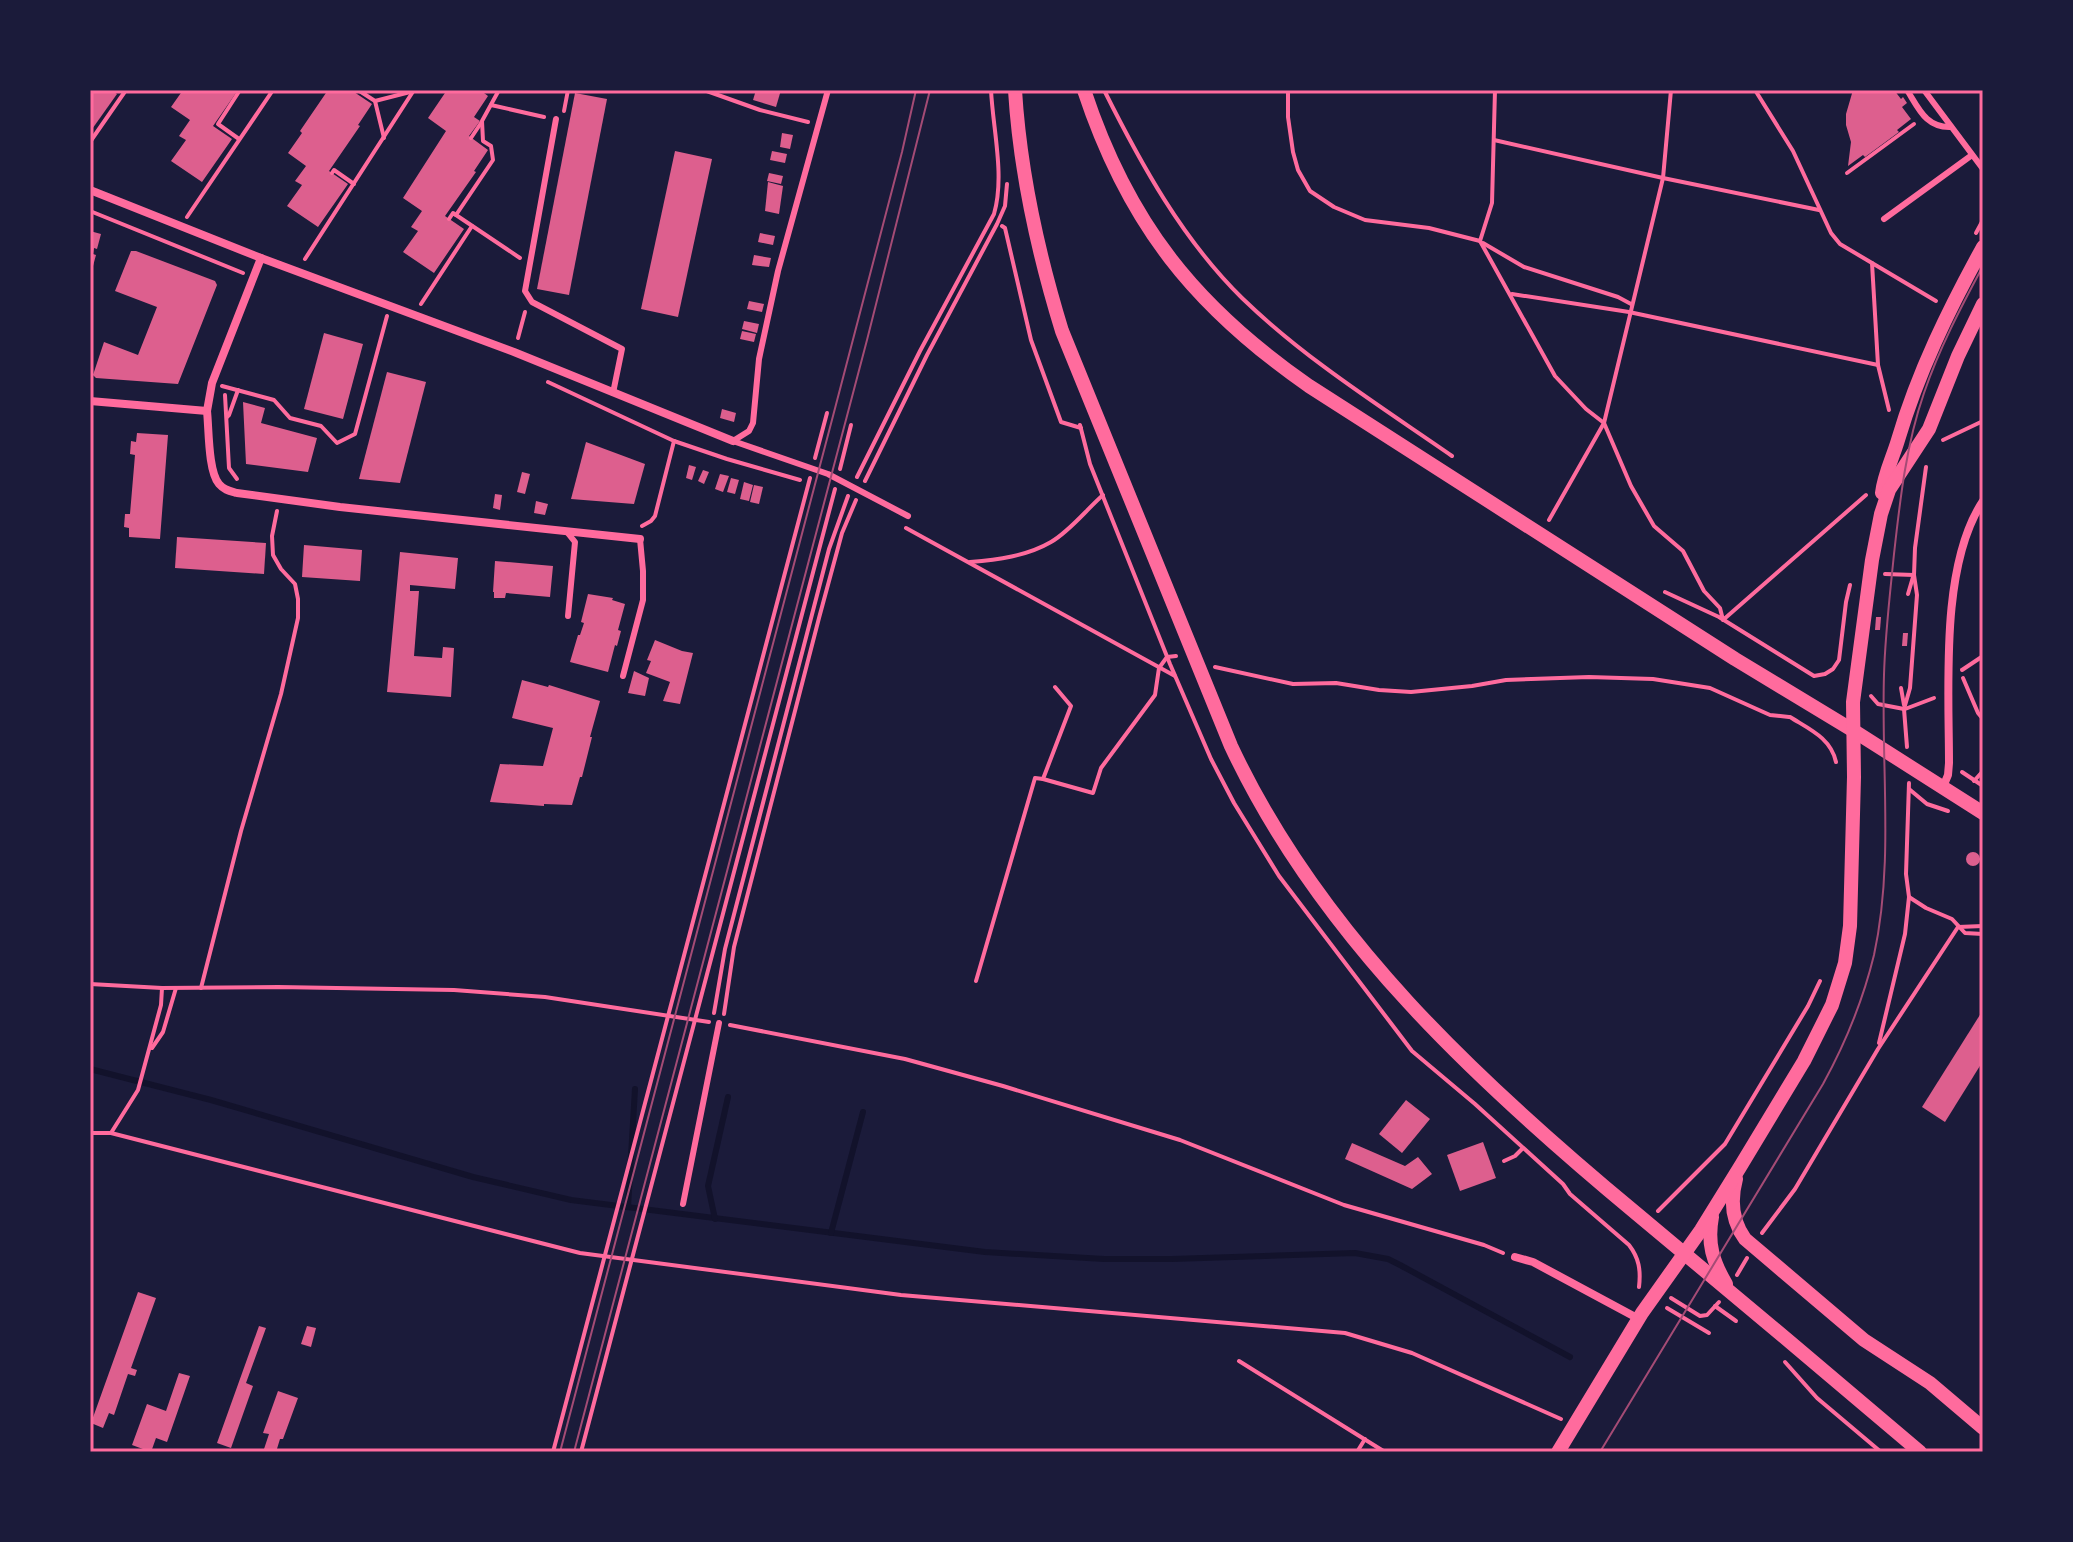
<svg xmlns="http://www.w3.org/2000/svg" width="2073" height="1542" viewBox="0 0 2073 1542" font-family="Jost,sans-serif">
	<style>
		.lines { fill: none; stroke-linecap: round; stroke-linejoin: round }
		.stream { stroke: #12122b; stroke-width: 6 }
		.building { fill: #dd5f8e }
		.path { stroke: #ff6b9d; stroke-width: 4 }
		.service { stroke: #ff6b9d; stroke-width: 6 }
		.minor { stroke: #ff6b9d; stroke-width: 8 }
		.tertiary { stroke: #ff6b9d; stroke-width: 14 }
		.tram { stroke: #a44b75; stroke-width: 2 }
		.neatline { fill: none; stroke: #ff6b9d; stroke-width: 3 }
	</style>
	<rect width="100%" height="100%" fill="#1b1b3a"/>
	<g class="lines">
		<g class="stream">
			<polyline points="90,1069 211,1100 473,1177 571,1200 985,1252 1104,1259 1172,1259 1355,1253 1388,1259 1400,1265 1570,1357"/>
			<polyline points="628,1207 635,1089"/>
			<polyline points="715,1219 708,1186 728,1097"/>
			<polyline points="831,1233 863,1112"/>
		</g>
	</g>
	<g class="building">
		<polygon points="90,90 111,90 117,94 90,132"/>
		<polygon points="183,90 238,90 213,126 232,139 202,182 171,161 186,140 179,136 190,120 171,107"/>
		<polygon points="328,90 351,90 372,104 358,125 360,126 329,171 348,184 318,227 287,206 302,185 295,181 306,166 288,153 302,133 300,131"/>
		<polygon points="447,90 480,90 488,96 474,117 480,121 469,136 488,150 474,171 476,172 445,216 464,229 434,273 403,252 418,231 411,227 422,211 403,198 446,131 428,118"/>
		<polygon points="756,90 781,90 776,107 753,100"/>
		<polygon points="1853,90 1894,90 1901,99 1903,97 1907,103 1902,107 1911,119 1897,130 1899,132 1865,157 1863,155 1848,166 1851,142 1846,125 1846,114"/>
		<polygon points="575,93 607,99 569,295 537,289"/>
		<polygon points="782,133 793,135 790,149 780,147"/>
		<polygon points="675,151 712,159 678,317 641,309"/>
		<polygon points="772,151 787,154 785,163 770,160"/>
		<polygon points="769,173 783,176 781,184 767,181"/>
		<polygon points="768,182 783,186 779,214 765,211"/>
		<polygon points="90,231 101,234 97,249 94,248 93,254 96,255 93,266 90,265"/>
		<polygon points="760,233 775,236 773,245 758,242"/>
		<polygon points="131,251 136,251 215,281 217,285 178,384 96,378 93,375 104,342 138,355 157,307 115,291"/>
		<polygon points="754,255 771,258 769,267 752,265"/>
		<polygon points="749,301 764,304 762,312 747,309"/>
		<polygon points="744,321 759,324 757,333 742,329"/>
		<polygon points="742,331 756,334 754,342 740,339"/>
		<polygon points="324,333 363,344 343,419 304,409"/>
		<polygon points="387,372 426,382 400,483 359,479"/>
		<polygon points="243,402 265,408 261,423 317,438 308,472 246,464"/>
		<polygon points="722,409 736,413 734,422 720,418"/>
		<polygon points="137,433 168,435 160,539 129,537 129,528 124,527 125,514 130,514 135,455 130,454 131,441 136,442"/>
		<polygon points="586,442 645,464 634,504 571,499"/>
		<polygon points="689,465 696,467 692,480 686,478"/>
		<polygon points="703,470 709,472 704,484 698,481"/>
		<polygon points="522,472 530,474 525,494 517,492"/>
		<polygon points="720,474 729,476 723,492 715,489"/>
		<polygon points="731,478 739,480 735,494 727,492"/>
		<polygon points="744,482 753,485 749,501 740,499"/>
		<polygon points="754,485 763,487 759,504 750,502"/>
		<polygon points="495,494 502,495 500,510 493,508"/>
		<polygon points="536,501 548,504 545,515 534,513"/>
		<polygon points="177,537 266,543 264,574 175,568"/>
		<polygon points="304,545 362,550 360,581 302,577"/>
		<polygon points="400,552 458,558 455,589 410,585 410,591 419,591 414,656 442,658 443,647 454,648 451,697 387,692"/>
		<polygon points="495,561 553,566 550,597 506,593 505,598 494,598 494,592 493,592"/>
		<polygon points="588,594 613,598 612,600 625,604 618,630 621,631 617,646 615,645 608,672 570,662 578,635 580,635 584,623 581,622"/>
		<polygon points="1876,617 1881,617 1880,630 1875,630"/>
		<polygon points="1903,633 1908,633 1907,646 1902,646"/>
		<polygon points="655,640 682,651 693,653 680,704 663,701 670,682 646,673 651,661 647,660"/>
		<polygon points="634,671 649,678 645,696 628,693"/>
		<polygon points="522,680 548,687 549,685 600,701 590,737 592,737 582,777 580,777 572,805 544,804 544,806 490,802 500,764 543,766 553,728 512,718"/>
		<circle cx="1973" cy="859" r="7"/>
		<polygon points="1983,1010 1983,1061 1945,1122 1922,1107"/>
		<polygon points="1406,1100 1430,1119 1402,1153 1379,1134"/>
		<polygon points="1483,1142 1496,1178 1460,1191 1447,1155"/>
		<polygon points="1352,1143 1405,1166 1418,1157 1432,1174 1412,1189 1345,1159"/>
		<polygon points="138,1292 156,1298 131,1368 137,1370 135,1376 128,1374 114,1415 109,1413 103,1428 91,1423"/>
		<polygon points="259,1326 266,1328 246,1383 253,1386 231,1448 217,1443"/>
		<polygon points="307,1326 316,1328 311,1347 301,1344"/>
		<polygon points="179,1373 190,1376 167,1442 156,1438 151,1452 132,1445 147,1404 166,1411"/>
		<polygon points="278,1391 298,1398 283,1439 280,1439 276,1452 263,1452 269,1434 263,1433"/>
	</g>
	<g class="lines">
		<g class="path">
			<polyline points="358,90 375,101 384,138"/>
			<polyline points="499,90 482,121 483,141 491,146 493,160 456,215 520,258"/>
			<polyline points="704,90 760,110 808,122"/>
			<path d="M1104,90C1141,164 1182,239 1242,298C1305,359 1380,406 1452,456"/>
			<polyline points="1288,90 1288,117 1293,152 1298,170 1310,191 1334,207 1365,220 1429,228 1480,241 1492,203 1495,90"/>
			<polyline points="1755,90 1793,151 1831,233 1840,244 1872,263"/>
			<polyline points="375,101 414,91"/>
			<polyline points="491,105 544,117"/>
			<polyline points="564,111 568,90"/>
			<polyline points="471,138 481,123"/>
			<polyline points="239,139 218,124 240,90"/>
			<polyline points="1494,140 1663,178 1819,210"/>
			<polyline points="90,142 126,90"/>
			<polyline points="332,173 334,170 354,184"/>
			<polyline points="1847,173 1914,124"/>
			<polyline points="90,211 243,273"/>
			<polyline points="187,217 273,90"/>
			<polyline points="449,219 453,213 456,215"/>
			<polyline points="1002,226 1005,228 1031,340 1061,422 1081,428"/>
			<polyline points="1976,233 1983,220"/>
			<polyline points="1480,241 1555,376 1586,409 1604,423 1631,486 1654,526 1683,551 1704,591 1720,608 1723,620 1866,495"/>
			<polyline points="1483,243 1524,267 1618,297 1631,304"/>
			<polyline points="305,259 414,90"/>
			<polyline points="1512,294 1629,312 1878,365"/>
			<polyline points="421,304 472,226"/>
			<polyline points="518,338 525,312"/>
			<polyline points="548,382 674,441 727,459 800,480"/>
			<polyline points="222,386 274,400 290,418 321,426 337,443 355,434 387,316"/>
			<polyline points="225,395 229,468 237,479"/>
			<polyline points="1889,410 1878,365 1872,263 1936,301"/>
			<polyline points="227,417 229,415 238,390"/>
			<path d="M1080,425L1090,464L1170,664L1211,759L1234,803L1279,876L1412,1051L1475,1104L1563,1184L1570,1194L1629,1245C1639,1258 1641,1270 1639,1287"/>
			<polyline points="1943,440 1983,421"/>
			<polyline points="815,458 827,413"/>
			<polyline points="840,469 851,425"/>
			<path d="M857,477L920,351L994,214C1005,176 993,130 991,90"/>
			<polyline points="865,481 927,355 997,224 1005,206 1007,184"/>
			<polyline points="1549,520 1604,423 1663,178 1671,90"/>
			<polyline points="642,526 651,521 655,516 674,441"/>
			<polyline points="906,528 1175,676"/>
			<path d="M970,562C997,560 1027,556 1051,542C1070,531 1086,510 1103,495"/>
			<polyline points="1885,574 1914,575"/>
			<polyline points="1665,592 1719,617 1814,676 1825,674 1833,669 1839,660 1846,602 1850,585"/>
			<polyline points="1908,594 1913,577"/>
			<polyline points="1215,667 1293,684 1336,683 1379,690 1411,692 1472,686 1506,680 1589,677 1653,679 1710,688 1770,715 1789,717"/>
			<polyline points="1962,670 1983,656"/>
			<polyline points="1963,678 1978,713 1983,719"/>
			<polyline points="1055,687 1071,706 1043,779 1093,793 1101,768 1155,695 1159,668 1167,657 1176,656"/>
			<polyline points="1901,688 1904,705"/>
			<polyline points="1871,696 1878,704 1904,709 1907,747"/>
			<polyline points="1904,709 1910,688 1917,595 1914,575 1915,548 1926,467"/>
			<polyline points="1905,709 1934,698"/>
			<path d="M1790,717C1809,729 1831,738 1836,762"/>
			<polyline points="1962,772 1983,786"/>
			<polyline points="1974,781 1983,771"/>
			<polyline points="1909,783 1906,874 1909,897 1926,908 1952,919 1965,933 1983,934"/>
			<polyline points="1909,789 1927,804 1948,811"/>
			<polyline points="976,981 1035,778 1043,779"/>
			<polyline points="90,984 162,988 278,987 454,990 545,997 709,1022"/>
			<polyline points="201,988 241,831 281,694 298,618 298,599 295,584 281,569 273,555 272,536 277,511"/>
			<polyline points="714,1013 725,949 829,549 848,496"/>
			<polyline points="724,1014 734,947 819,618 842,533 856,500"/>
			<polyline points="730,1025 905,1059 1003,1086 1180,1140 1344,1205 1484,1245 1503,1253"/>
			<polyline points="1879,1043 1905,934 1909,897"/>
			<polyline points="152,1048 163,1032 176,988"/>
			<polyline points="90,1133 111,1133 580,1253 901,1295 1345,1333 1412,1353 1561,1419"/>
			<polyline points="111,1133 138,1090 161,1005 162,988"/>
			<polyline points="1504,1161 1515,1156 1523,1148"/>
			<polyline points="1658,1211 1725,1144 1808,1006 1820,981"/>
			<polyline points="1762,1233 1795,1189 1878,1049 1958,927 1983,926"/>
			<polyline points="1737,1275 1747,1258"/>
			<polyline points="1671,1298 1700,1316 1707,1315 1719,1302"/>
			<polyline points="1715,1306 1736,1321"/>
			<polyline points="1667,1308 1709,1333"/>
			<polyline points="1239,1361 1385,1452"/>
			<polyline points="1785,1362 1817,1398 1881,1452"/>
			<polyline points="553,1452 810,478"/>
			<polyline points="581,1452 835,489"/>
			<polyline points="1357,1452 1365,1439"/>
		</g>
		<g class="service">
			<path d="M1907,90C1919,109 1926,128 1951,127"/>
			<polyline points="1924,90 1983,169"/>
			<polyline points="556,119 525,291 532,302 622,349 613,393"/>
			<polyline points="1884,219 1972,155"/>
			<polyline points="733,441 749,431 753,423 759,359 778,271 828,90"/>
			<polyline points="733,441 828,474 908,516"/>
			<polyline points="567,532 575,542 568,616"/>
			<polyline points="623,676 643,600 643,571 640,539"/>
			<polyline points="683,1204 719,1023"/>
		</g>
		<g class="minor">
			<polyline points="90,190 261,258 514,352 733,441"/>
			<path d="M90,401L207,411C209,429 208,471 219,484C224,490 230,491 237,493L340,507L640,539"/>
			<polyline points="207,411 212,383 261,258"/>
			<path d="M1943,787L1948,775L1949,763C1949,688 1940,565 1983,501"/>
			<polyline points="1515,1257 1533,1262 1639,1319"/>
		</g>
		<g class="tertiary">
			<path d="M1015,90C1020,172 1038,253 1062,331L1231,746C1320,936 1479,1083 1637,1214C1732,1293 1826,1372 1920,1452"/>
			<path d="M1084,90C1128,223 1194,306 1309,386L1735,659L1854,731L1983,813"/>
			<path d="M1882,493C1884,475 1893,457 1898,440C1918,372 1949,309 1983,247"/>
			<path d="M1736,1179C1730,1201 1732,1221 1745,1239L1864,1340L1930,1383L1983,1428"/>
			<path d="M1712,1217C1707,1243 1713,1262 1726,1284"/>
			<polyline points="1558,1452 1642,1313 1701,1230 1740,1167 1804,1061 1832,1005 1845,963 1850,926 1854,777 1853,702 1872,560 1881,514 1889,490 1929,429 1958,356 1983,304"/>
		</g>
		<g class="tram">
			<polyline points="560,1452 833,416 902,152 916,90"/>
			<polyline points="574,1452 867,340 930,90"/>
			<path d="M1600,1452L1823,1084C1845,1044 1863,1000 1874,955C1894,863 1881,768 1884,675C1885,635 1890,594 1894,554C1900,500 1906,445 1924,393C1939,349 1961,307 1983,266"/>
		</g>
	</g>
	<rect width="2073" height="1542" fill="none" stroke="#1b1b3a" stroke-width="184"/>
	<rect x="92" y="92" width="1889" height="1358" class="neatline"/>
</svg>
